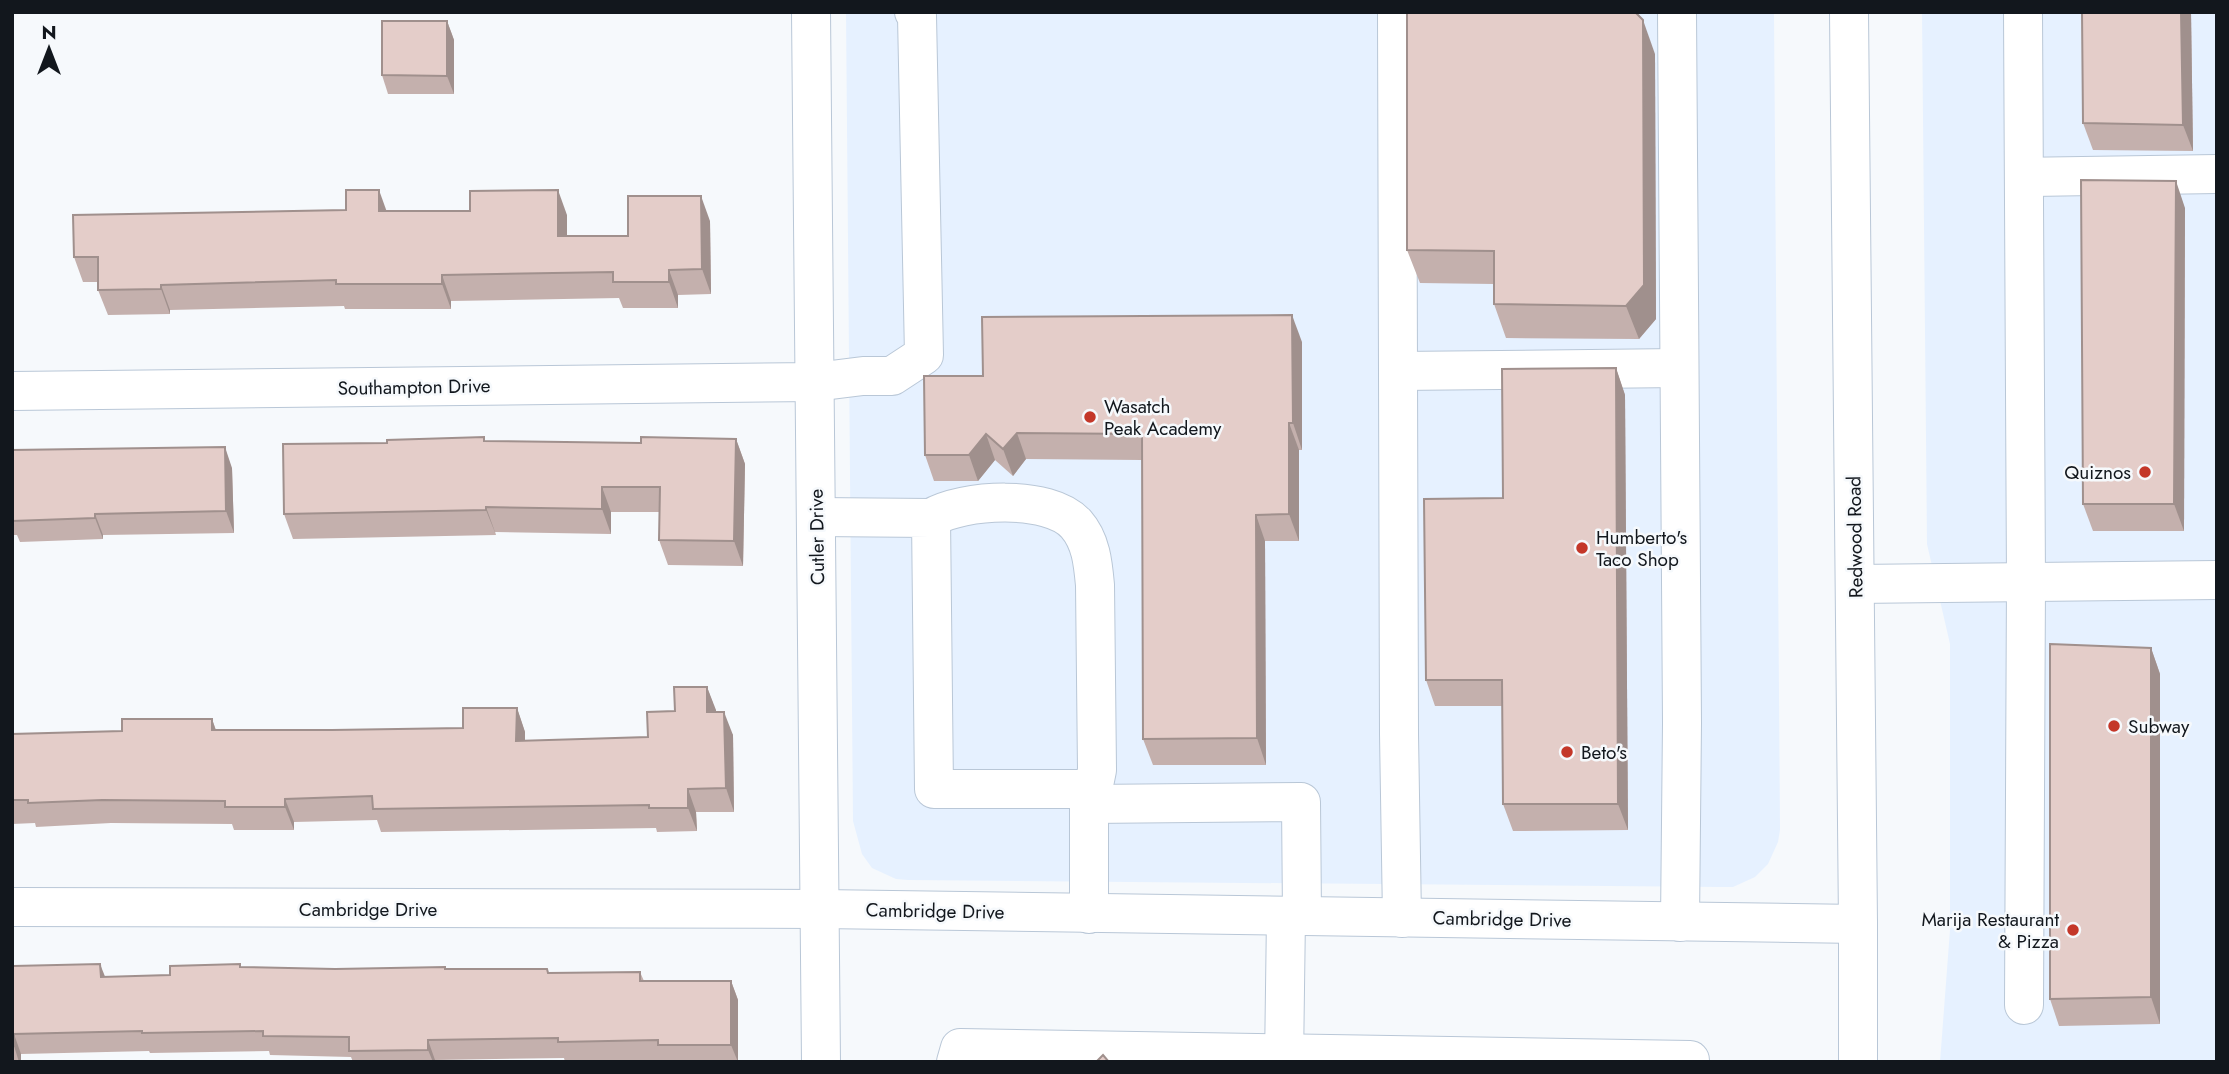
<svg xmlns="http://www.w3.org/2000/svg" width="2229" height="1074" viewBox="0 0 2229 1074" font-family="Jost,sans-serif">
	<style>
		.built { fill: #e6f1ff }
		.lines { fill: none; stroke-linecap: round; stroke-linejoin: round }
		.minor-casing { stroke: #b9c7d7; stroke-width: 40 }
		.major-casing { stroke: #b9c7d7; stroke-width: 40 }
		.minor { stroke: #fff; stroke-width: 38 }
		.major { stroke: #fff; stroke-width: 38 }
		.wall { fill: #c4b0ad }
		.shaded-wall { fill: #a0908d }
		.building { fill: #e4cdc9; stroke: #a0908d; stroke-width: 2 }
		.poi-dot { fill: #c43729; stroke: #f6f9fc; stroke-width: 2.5 }
		.labels { text-anchor: middle; dominant-baseline: central; stroke-width: 5; stroke-linejoin: round; paint-order: stroke }
		.street-label { font-size: 19px; fill: #12171d; stroke: #f6f9fc }
		.poi-label { font-size: 19px; fill: #12171d; stroke: #f6f9fc; text-anchor: start }
	</style>
	<rect width="100%" height="100%" fill="#f6f9fc"/>
	<g class="built">
		<polygon points="846,12 1774,12 1780,830 1778,842 1768,864 1755,877 1733,887 1720,887 908,880 896,879 872,868 862,854 853,821"/>
		<polygon points="1922,12 2217,12 2217,1062 1940,1062 1950,930 1950,644 1927,544"/>
	</g>
	<g class="lines">
		<defs>
			<g id="minor">
				<polyline points="811,12 821,1062"/>
				<polyline points="1397,12 1399,734 1402,918"/>
				<polyline points="1677,12 1682,723 1680,922"/>
				<polyline points="2023,12 2026,582 2024,1005"/>
				<polyline points="2024,177 2217,174"/>
				<polyline points="1398,371 1679,368"/>
				<polyline points="12,391 815,382 863,376 892,376 924,355 917,16 914,12"/>
				<polyline points="817,517 931,518 934,789 1089,789 1089,914"/>
				<path d="M931,518C963,499 1049,494 1076,524C1091,541 1093,563 1095,585L1097,770L1095,780L1089,789"/>
				<polyline points="1855,584 2217,580"/>
				<polyline points="1089,804 1301,802 1302,916"/>
				<polyline points="12,907 821,909 1858,924"/>
				<polyline points="956,1062 960,1048 1690,1060 1690,1062"/>
				<polyline points="1284,1062 1286,916"/>
			</g>
			<polyline id="major" points="1849,12 1858,924 1858,1062"/>
		</defs>
		<use href="#minor" class="minor-casing"/>
		<use href="#major" class="major-casing"/>
		<use href="#minor" class="minor"/>
		<use href="#major" class="major"/>
	</g>
	<g class="wall">
		<polygon points="2191,12 2193,151 2093,150 2083,123"/>
		<polygon points="447,21 454,40 454,94 388,94 382,75"/>
		<polygon points="1655,54 1656,319 1639,339 1506,338 1494,304 1494,284 1420,283 1407,250"/>
		<polygon points="2185,208 2184,531 2093,531 2083,504"/>
		<polygon points="387,211 567,215 567,236 628,236 710,221 711,294 678,295 678,308 623,308 619,298 451,301 451,309 345,309 344,306 170,310 170,314 108,315 98,290 98,282 83,282 74,257"/>
		<polygon points="1302,342 1302,450 1299,450 1299,541 1265,541 1266,765 1153,765 1143,739 1142,460 1026,459 1013,476 995,460 978,481 934,481 925,455 983,376"/>
		<polygon points="1616,368 1625,395 1628,830 1513,831 1503,804 1502,706 1435,706 1426,680 1503,498"/>
		<polygon points="484,437 485,441 641,443 736,439 745,464 743,566 668,565 659,540 660,512 611,512 611,534 495,532 496,535 293,539 284,514 387,443"/>
		<polygon points="12,450 232,468 234,533 103,535 103,539 20,542 17,535 12,535"/>
		<polygon points="2151,648 2160,674 2160,1024 2059,1026 2050,999"/>
		<polygon points="707,687 716,712 733,735 734,812 696,812 697,831 657,832 656,828 381,832 377,820 294,822 294,830 234,830 232,824 111,823 36,827 35,823 12,824 12,734 122,731 212,719 216,730 332,730 463,728 517,708 525,732 525,741 648,737 675,711"/>
		<polygon points="12,964 14,966 105,977 170,975 240,964 241,967 335,969 547,969 549,973 640,972 644,981 731,981 738,1000 738,1062 665,1062 664,1060 565,1062 564,1058 435,1060 436,1062 353,1062 351,1057 270,1055 269,1051 150,1053 149,1051 21,1054 21,1062 12,1062"/>
	</g>
	<g class="shaded-wall">
		<polygon points="2181,12 2191,12 2193,151 2183,125"/>
		<polygon points="1643,20 1655,54 1656,319 1639,339 1626,306"/>
		<polygon points="447,21 454,40 454,94 447,76"/>
		<polygon points="2176,181 2185,208 2184,531 2174,504"/>
		<polygon points="379,190 388,215 379,211"/>
		<polygon points="558,190 567,215 567,261 558,236"/>
		<polygon points="701,196 710,221 711,294 702,269"/>
		<polygon points="669,270 678,295 678,308 669,282"/>
		<polygon points="442,275 451,301 451,309 442,284"/>
		<polygon points="161,285 170,310 170,314 161,289"/>
		<polygon points="1292,315 1302,342 1302,450 1293,423"/>
		<polygon points="1616,368 1625,395 1628,830 1618,804"/>
		<polygon points="1289,423 1299,450 1299,541 1289,514"/>
		<polygon points="1017,433 1026,459 1013,476 1003,449"/>
		<polygon points="986,434 995,460 978,481 969,455"/>
		<polygon points="736,439 745,464 743,566 734,541"/>
		<polygon points="225,447 232,468 234,533 226,511"/>
		<polygon points="602,487 611,512 611,534 602,509"/>
		<polygon points="486,507 495,532 496,535 486,510"/>
		<polygon points="95,514 103,535 103,539 95,518"/>
		<polygon points="1256,515 1265,541 1266,765 1257,738"/>
		<polygon points="2151,648 2160,674 2160,1024 2151,997"/>
		<polygon points="707,687 716,710 716,736 707,712"/>
		<polygon points="517,708 525,732 525,764 516,741"/>
		<polygon points="724,712 733,735 734,812 726,788"/>
		<polygon points="212,719 220,743 212,730"/>
		<polygon points="688,789 696,812 697,831 688,808"/>
		<polygon points="285,799 294,822 294,830 285,807"/>
		<polygon points="100,964 108,984 101,977"/>
		<polygon points="731,981 738,1000 738,1062 731,1045"/>
		<polygon points="14,1034 21,1054 21,1062 19,1062 14,1046"/>
		<polygon points="428,1040 435,1060 436,1062 433,1062 428,1050"/>
	</g>
	<g class="building">
		<polygon points="1407,12 1635,12 1643,20 1644,285 1626,306 1494,304 1494,251 1407,250"/>
		<polygon points="2082,12 2181,12 2183,125 2083,123"/>
		<polygon points="382,21 447,21 447,76 382,75"/>
		<polygon points="2081,180 2176,181 2174,504 2083,504"/>
		<polygon points="346,190 379,190 379,211 470,211 470,191 558,190 558,236 628,236 628,196 701,196 702,269 669,270 669,282 613,282 613,272 442,275 442,284 336,284 336,280 161,285 161,289 98,290 98,257 74,257 73,215 346,210"/>
		<polygon points="1292,315 1293,423 1289,423 1289,514 1256,515 1257,738 1143,739 1142,434 1017,433 1003,449 986,434 969,455 925,455 924,376 983,376 982,317"/>
		<polygon points="1616,368 1618,804 1503,804 1502,680 1426,680 1424,499 1503,498 1502,369"/>
		<polygon points="484,437 484,441 641,443 641,437 736,439 734,541 659,540 660,487 602,487 602,509 486,507 486,510 284,514 283,444 387,443 387,440"/>
		<polygon points="225,447 226,511 95,514 95,518 12,521 12,450"/>
		<polygon points="2050,644 2151,648 2151,997 2050,999"/>
		<polygon points="674,687 707,687 707,712 724,712 726,788 688,789 688,808 649,808 649,805 373,809 372,796 285,799 285,807 225,807 225,801 102,800 28,803 28,800 12,800 12,734 122,731 122,719 212,719 212,730 332,730 463,728 463,708 517,708 516,741 648,737 647,712 675,711"/>
		<polygon points="12,964 13,964 13,966 100,964 101,977 170,975 170,966 240,964 240,967 335,969 445,967 445,969 547,969 548,973 640,972 640,981 731,981 731,1045 658,1045 658,1040 558,1042 558,1038 428,1040 428,1050 349,1051 349,1037 263,1036 263,1031 142,1033 142,1031 14,1034 14,1046 12,1046"/>
		<polygon points="1103,1055 1109,1062 1096,1062"/>
	</g>
	<g class="poi-dot">
		<circle cx="1090" cy="417" r="7"/>
		<circle cx="2145" cy="472" r="7"/>
		<circle cx="1582" cy="548" r="7"/>
		<circle cx="2114" cy="726" r="7"/>
		<circle cx="1567" cy="752" r="7"/>
		<circle cx="2073" cy="930" r="7"/>
	</g>
	<g class="labels">
		<g class="street-label">
			<text transform="translate(414 387) rotate(-1)">Southampton Drive</text>
			<text transform="translate(817 537) rotate(-91)">Cutler Drive</text>
			<text transform="translate(1855 537) rotate(-91)">Redwood Road</text>
			<text x="368" y="909">Cambridge Drive</text>
			<text transform="translate(935 911) rotate(1)">Cambridge Drive</text>
			<text transform="translate(1502 919) rotate(1)">Cambridge Drive</text>
		</g>
		<g class="poi-label">
			<text x="1104" y="406">Wasatch<tspan x="1104" dy="22">Peak Academy</tspan></text>
			<text x="2131" y="472" text-anchor="end">Quiznos</text>
			<text x="1596" y="537">Humberto's<tspan x="1596" dy="22">Taco Shop</tspan></text>
			<text x="2128" y="726">Subway</text>
			<text x="1581" y="752">Beto's</text>
			<text x="2059" y="919" text-anchor="end">Marija Restaurant<tspan x="2059" dy="22">&amp; Pizza</tspan></text>
		</g>
	</g>
	<rect width="2229" height="1074" fill="none" stroke="#12171d" stroke-width="28"/>
	<g transform="translate(49 49)" stroke="#f6f9fc" stroke-width="5" paint-order="stroke">
	<path d="M0-5L12 26L0 18L-12 26Z" fill="#12171d"/>
	<text y="-10" font-size="19" font-weight="bold" text-anchor="middle" fill="#12171d">N</text>
	</g>
</svg>
